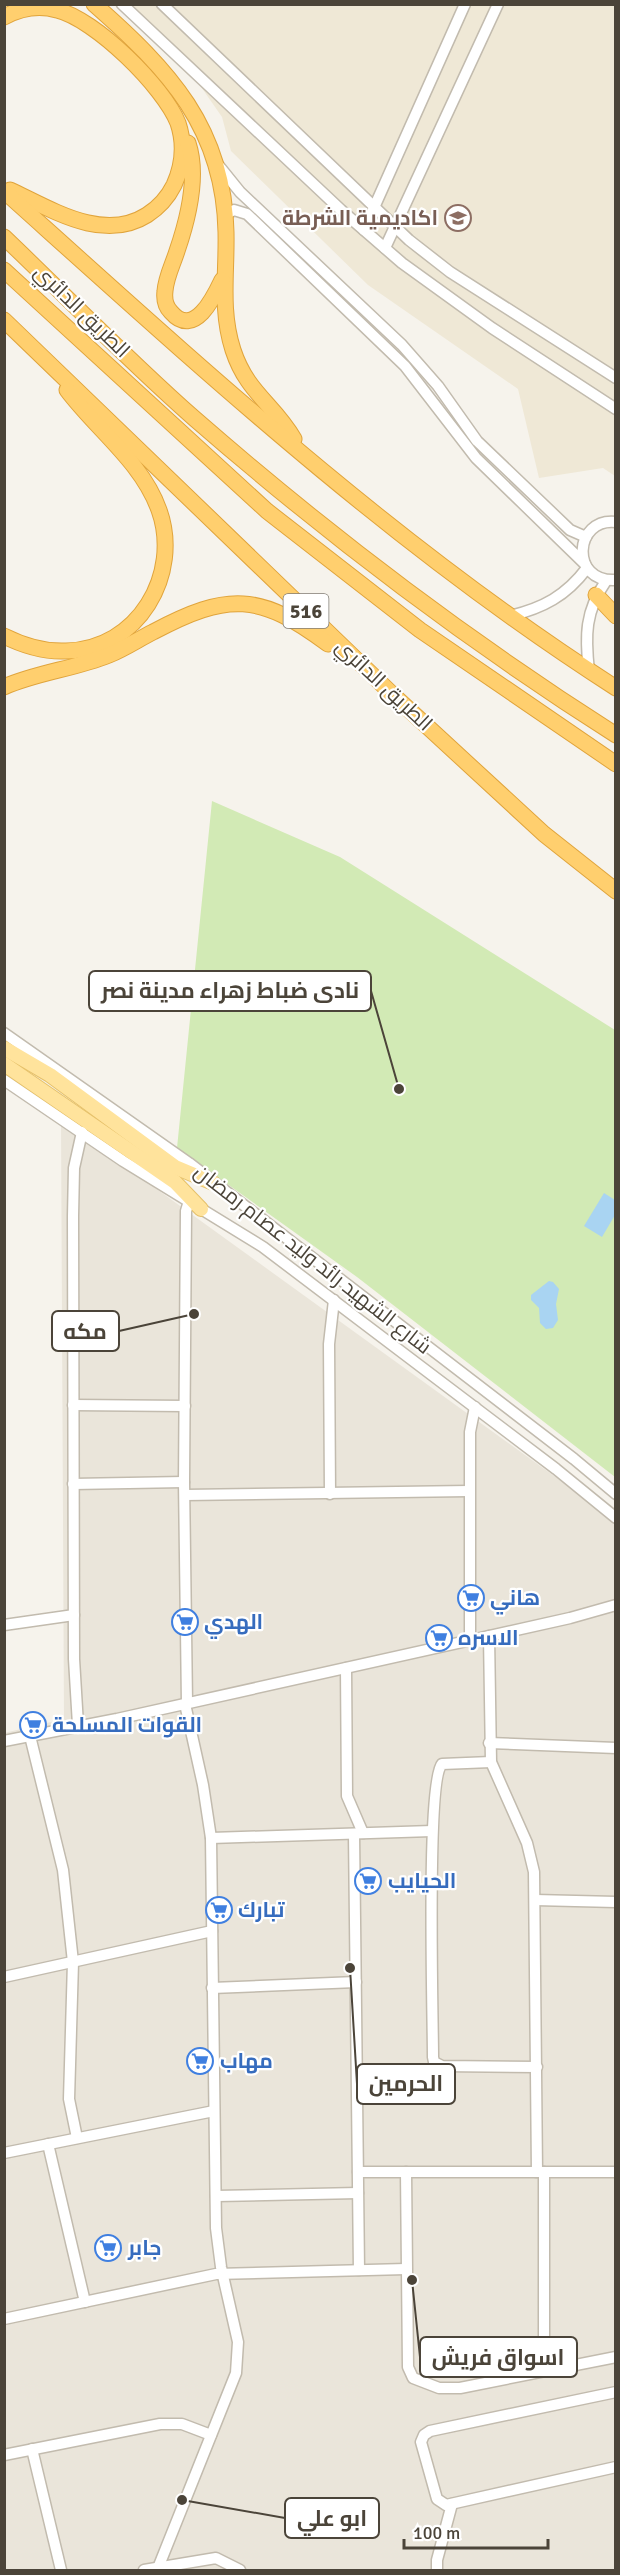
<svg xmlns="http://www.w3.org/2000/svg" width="620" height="2575" viewBox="0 0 620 2575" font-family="Signika,Cairo,sans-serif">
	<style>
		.residential { fill: #eae5da }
		.education { fill: #efe8d6 }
		.green { fill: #d2eab5 }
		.water { fill: #a9d4f2 }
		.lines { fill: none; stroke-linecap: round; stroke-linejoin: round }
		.minor-casing { stroke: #c2bbae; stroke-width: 13 }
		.major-casing { stroke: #e6c16a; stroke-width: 16 }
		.highway-casing { stroke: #e0a43c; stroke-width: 17 }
		.minor { stroke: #fff; stroke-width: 10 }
		.major { stroke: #ffe39c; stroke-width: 14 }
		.highway { stroke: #ffcf6e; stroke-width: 15 }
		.labels { text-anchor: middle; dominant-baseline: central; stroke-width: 4.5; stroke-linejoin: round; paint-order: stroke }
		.shield { fill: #fff; stroke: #817c74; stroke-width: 1.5 }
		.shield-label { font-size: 20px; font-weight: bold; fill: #4b4439 }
		.education-label { font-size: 21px; font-weight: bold; fill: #785e54; stroke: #fff; text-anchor: end }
		.street-label { font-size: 21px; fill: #4b4439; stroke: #fff }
		.shop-label { font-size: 21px; font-weight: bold; fill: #366cbe; stroke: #fff; text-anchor: start }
		.leader { fill: none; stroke: #4b4439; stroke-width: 2 }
		.callout-dot { fill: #4b4439; stroke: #fff; stroke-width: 2 }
		.callout { fill: #fff; stroke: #4b4439; stroke-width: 2 }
		.callout-label { font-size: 22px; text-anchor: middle; font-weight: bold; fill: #4b4439 }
	</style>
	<rect width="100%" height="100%" fill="#f6f3ec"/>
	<polygon class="residential" points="61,1120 615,1520 615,2570 5,2570 4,1733 64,1719"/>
	<polygon class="education" points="114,5 615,5 615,476 603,468 539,478 518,389 368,285 231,151 222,117 199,84"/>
	<polygon class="green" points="212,801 340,857 615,1030 615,1477 357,1277 177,1148"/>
	<g class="water">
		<polygon points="604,1193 615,1200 615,1215 602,1237 584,1226"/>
		<polygon points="549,1281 553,1282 559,1289 556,1304 558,1320 553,1328 546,1329 540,1323 539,1308 531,1300 531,1295"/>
	</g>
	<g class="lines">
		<defs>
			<g id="minor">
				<polyline points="122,4 341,210 402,263 492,328 616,409"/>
				<polyline points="162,4 409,240 450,272 616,378"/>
				<polyline points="219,166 240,192 402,345 438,386 477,441 570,530 586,537"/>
				<polyline points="225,215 234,210 247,214 405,366 476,458 585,564"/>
				<polyline points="364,230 465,4"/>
				<polyline points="385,248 498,4"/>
				<path d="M616,522C574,517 569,583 616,580"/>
				<path d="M510,616C543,608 566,596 587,568"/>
				<path d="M589,671C585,636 585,611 606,581"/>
				<polyline points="4,1033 189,1163 574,1459 616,1494"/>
				<polyline points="4,1080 123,1161 263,1247 556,1469 616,1518"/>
				<polyline points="73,1405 185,1406"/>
				<polyline points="73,1484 184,1482"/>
				<polyline points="330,1494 329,1344 334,1300"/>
				<polyline points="185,1495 469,1491"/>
				<polyline points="4,1625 74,1615"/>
				<polyline points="489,1636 491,1762 527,1843 534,1872 537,2172"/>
				<polyline points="470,1640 470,1432 475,1407"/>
				<polyline points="346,1668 347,1796 363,1833"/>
				<polyline points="187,1703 184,1482 186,1211 189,1201"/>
				<polyline points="78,1725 74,1659 73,1216 74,1168 82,1132"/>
				<polyline points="30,1736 63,1870 73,1962 69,2099 77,2138"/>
				<polyline points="4,1741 117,1719 570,1618 616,1605"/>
				<polyline points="489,1743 616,1748"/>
				<path d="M491,1762L442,1764C426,1781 433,2017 433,2057L434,2062L442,2066L537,2067"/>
				<polyline points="354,1834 359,2270"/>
				<polyline points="211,1838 432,1831"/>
				<polyline points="535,1900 616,1902"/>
				<polyline points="4,1977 212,1931"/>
				<polyline points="212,1988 356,1982"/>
				<polyline points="48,2144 85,2302"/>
				<polyline points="4,2153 214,2111"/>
				<polyline points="358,2172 616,2172"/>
				<polyline points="406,2172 408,2367 413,2378 439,2388 460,2388 616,2357"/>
				<polyline points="544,2172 544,2371"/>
				<polyline points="216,2196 358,2193"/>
				<polyline points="4,2319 216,2274 406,2269"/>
				<polyline points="616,2392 430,2431 424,2435 421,2442 437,2499 446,2505 616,2467"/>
				<polyline points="32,2449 61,2570"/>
				<polyline points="4,2455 160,2424 182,2424 211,2435"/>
				<polyline points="158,2568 236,2373 238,2342 221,2267 216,2228 211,1838 203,1785 185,1704"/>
				<polyline points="144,2570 216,2558 240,2570"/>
				<polyline points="437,2570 437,2560 452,2504"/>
			</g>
			<g id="major">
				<polyline points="4,1048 50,1075 175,1167 213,1183"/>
				<polyline points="4,1064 175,1182 201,1209"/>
			</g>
			<g id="highway">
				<path d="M94,4C169,70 224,128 226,232C227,273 220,310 233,350C247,393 274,404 294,439"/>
				<path d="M4,17C21,8 39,5 57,10C95,19 164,87 178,123C185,144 183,165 174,185C168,197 158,208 147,215C103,243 51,209 10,190"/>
				<path d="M188,143C199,176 188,219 177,251C173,264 166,277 165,291C164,299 165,306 171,312C194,339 214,297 222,280"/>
				<path d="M4,191C200,367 394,546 616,688"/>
				<path d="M4,237C68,298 129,361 195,419C327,534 468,641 616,735"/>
				<polyline points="4,270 267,511 420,630 616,764"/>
				<polyline points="4,320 391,693 544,834 616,891"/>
				<polyline points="596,595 616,616"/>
				<path d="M4,636C24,646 44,652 66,651C138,650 182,574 159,510C142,462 96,429 67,390"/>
				<path d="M4,687C38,672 75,669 109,655C124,649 139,639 153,632C228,592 260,593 328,644"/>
			</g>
		</defs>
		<use href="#minor" class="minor-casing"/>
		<use href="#major" class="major-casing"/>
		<use href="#highway" class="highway-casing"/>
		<use href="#minor" class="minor"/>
		<use href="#major" class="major"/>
		<use href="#highway" class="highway"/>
	</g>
	<defs>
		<symbol id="university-ring" viewBox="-11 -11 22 22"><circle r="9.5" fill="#fff" stroke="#8d6e63" stroke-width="1.5"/><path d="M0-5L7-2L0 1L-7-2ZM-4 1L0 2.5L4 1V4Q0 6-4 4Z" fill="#8d6e63"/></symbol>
		<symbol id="supermarket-ring" viewBox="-11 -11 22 22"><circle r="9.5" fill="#fff" stroke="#3f7fe0" stroke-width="1.5"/><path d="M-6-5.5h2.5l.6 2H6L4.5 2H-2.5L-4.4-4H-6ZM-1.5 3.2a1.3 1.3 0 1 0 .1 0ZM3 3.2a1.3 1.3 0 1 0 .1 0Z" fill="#3f7fe0"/></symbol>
	</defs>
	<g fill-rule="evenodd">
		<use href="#university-ring" x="443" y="203" width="30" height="30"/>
		<use href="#supermarket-ring" x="456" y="1583" width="30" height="30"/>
		<use href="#supermarket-ring" x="170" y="1607" width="30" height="30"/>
		<use href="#supermarket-ring" x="424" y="1623" width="30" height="30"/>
		<use href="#supermarket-ring" x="18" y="1710" width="30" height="30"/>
		<use href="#supermarket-ring" x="353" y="1866" width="30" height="30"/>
		<use href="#supermarket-ring" x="204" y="1895" width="30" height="30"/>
		<use href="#supermarket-ring" x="185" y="2046" width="30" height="30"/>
		<use href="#supermarket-ring" x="93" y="2233" width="30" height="30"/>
	</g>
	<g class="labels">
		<rect class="shield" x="283.5" y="594" width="45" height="34" rx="4.5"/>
		<g class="shield-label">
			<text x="306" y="611">516</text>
		</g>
		<g class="education-label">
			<text x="438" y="218">اكاديمية الشرطة</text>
		</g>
		<g class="street-label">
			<text transform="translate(82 311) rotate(44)">الطريق الدائري</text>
			<text transform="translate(384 685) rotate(43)">الطريق الدائري</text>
			<text transform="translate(313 1259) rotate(38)">شارع الشهيد رائد وليد عصام رمضان</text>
		</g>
		<g class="shop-label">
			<text x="490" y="1598">هاني</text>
			<text x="204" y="1622">الهدي</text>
			<text x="458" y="1638">الاسره</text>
			<text x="52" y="1725">القوات المسلحة</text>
			<text x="388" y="1881">الحيايب</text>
			<text x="238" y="1910">تبارك</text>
			<text x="220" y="2061">مهاب</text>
			<text x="128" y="2248">جابر</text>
		</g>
	</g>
	<path class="leader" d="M399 1089L371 991M194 1314L119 1331M350 1968L357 2084M412 2280L420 2357M182 2500L285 2518"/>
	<g class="callout-dot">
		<circle cx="399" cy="1089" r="6"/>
		<circle cx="194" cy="1314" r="6"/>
		<circle cx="350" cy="1968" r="6"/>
		<circle cx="412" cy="2280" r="6"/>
		<circle cx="182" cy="2500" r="6"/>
	</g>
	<g class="callout">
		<rect x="89" y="971" width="282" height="40" rx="6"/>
		<rect x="52" y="1311" width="67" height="40" rx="6"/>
		<rect x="357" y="2064" width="98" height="40" rx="6"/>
		<rect x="420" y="2337" width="157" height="40" rx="6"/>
		<rect x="285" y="2498" width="94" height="40" rx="6"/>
	</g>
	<g class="callout-label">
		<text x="230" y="998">نادى ضباط زهراء مدينة نصر</text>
		<text x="85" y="1339">مكه</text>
		<text x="406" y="2091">الحرمين</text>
		<text x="498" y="2365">اسواق فريش</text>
		<text x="332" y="2526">ابو علي</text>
	</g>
	<rect width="620" height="2575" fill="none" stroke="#4b4439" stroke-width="12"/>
	<path d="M404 2539v9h144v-9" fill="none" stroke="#4b4439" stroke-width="3"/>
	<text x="413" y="2539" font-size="18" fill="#4b4439" stroke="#ffffff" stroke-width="4.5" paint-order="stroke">100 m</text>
</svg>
